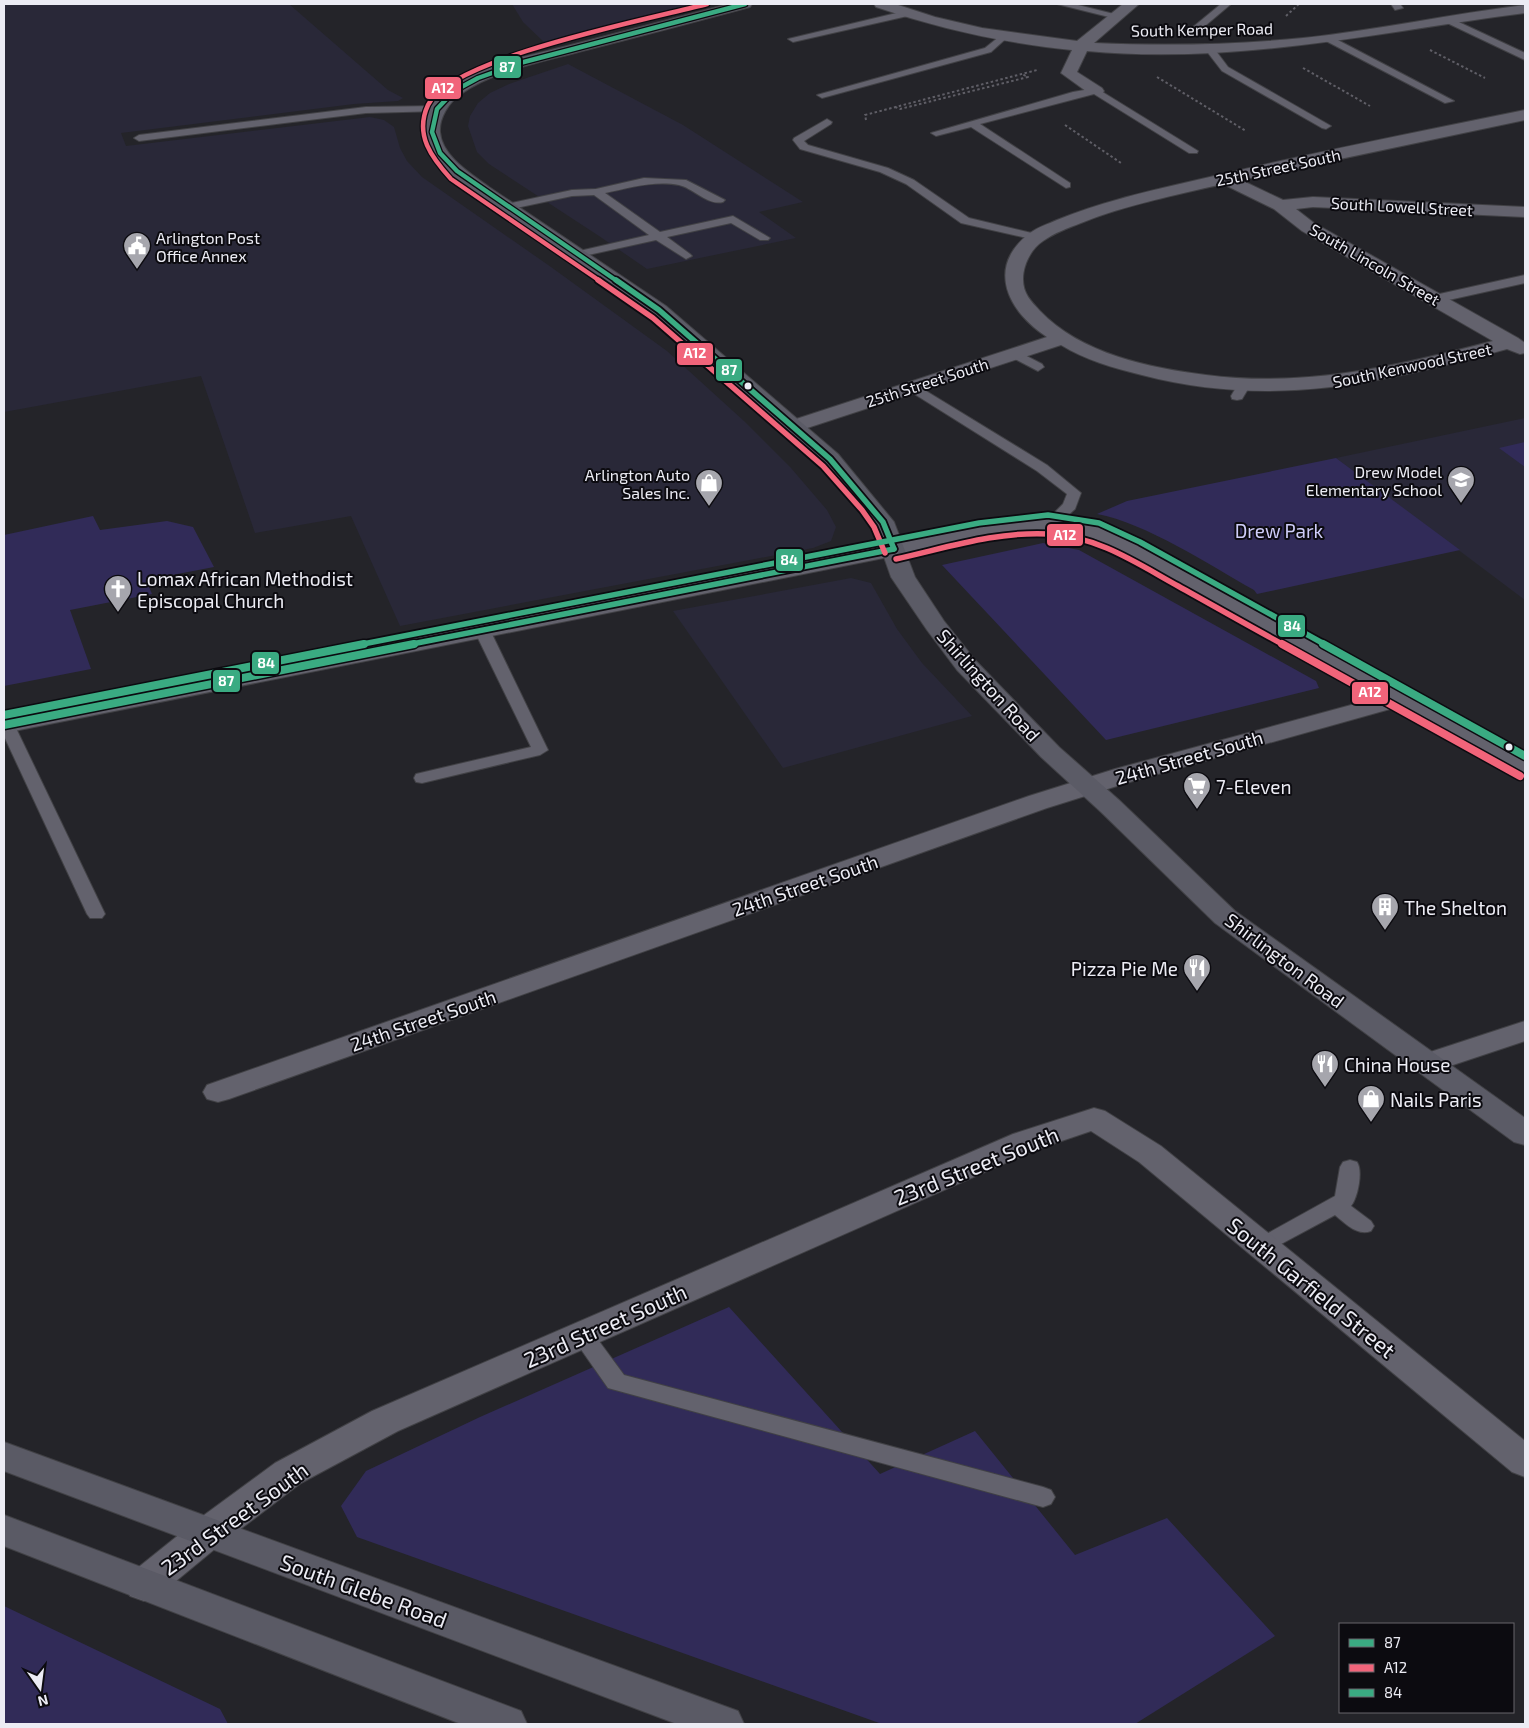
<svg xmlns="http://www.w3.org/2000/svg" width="1529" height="1728" viewBox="0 0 1529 1728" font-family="'Exo 2',sans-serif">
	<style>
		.built { fill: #292838 }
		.green { fill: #312b58 }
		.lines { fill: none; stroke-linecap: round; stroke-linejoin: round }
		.service-casing { stroke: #414145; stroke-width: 2 }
		.minor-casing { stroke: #414145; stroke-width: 2 }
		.tertiary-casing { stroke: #414145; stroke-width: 2 }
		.secondary-casing { stroke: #414145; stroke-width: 2 }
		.primary-casing { stroke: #414145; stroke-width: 2 }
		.path { stroke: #5f5e66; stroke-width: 2; stroke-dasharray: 2.5 2.5; stroke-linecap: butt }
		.service { fill: #63626d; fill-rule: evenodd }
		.minor { fill: #63626d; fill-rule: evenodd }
		.tertiary { fill: #63626d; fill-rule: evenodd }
		.secondary { fill: #5b5b66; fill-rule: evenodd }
		.primary { fill: #5a5a65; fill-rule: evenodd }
		.bus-1-far2-casing { stroke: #0c0b10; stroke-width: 7 }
		.bus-1-far1-casing { stroke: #0c0b10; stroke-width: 9 }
		.bus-1-casing { stroke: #0c0b10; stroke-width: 11 }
		.bus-2-far2-casing { stroke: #0c0b10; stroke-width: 7 }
		.bus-2-far1-casing { stroke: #0c0b10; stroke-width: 9 }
		.bus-2-casing { stroke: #0c0b10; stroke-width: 11 }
		.bus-3-far1-casing { stroke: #0c0b10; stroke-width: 9 }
		.bus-3-casing { stroke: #0c0b10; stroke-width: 11 }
		.bus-1-far2 { stroke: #3aab82; stroke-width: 4.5 }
		.bus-1-far1 { stroke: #3aab82; stroke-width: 5.5 }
		.bus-1 { stroke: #3aab82; stroke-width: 8 }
		.bus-2-far2 { stroke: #f1647a; stroke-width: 4.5 }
		.bus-2-far1 { stroke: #f1647a; stroke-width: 5.5 }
		.bus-2 { stroke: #f1647a; stroke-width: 8 }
		.bus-3-far1 { stroke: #3aab82; stroke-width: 5.5 }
		.bus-3 { stroke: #3aab82; stroke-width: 8 }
		.bus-dot { fill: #ececf4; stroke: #0c0b10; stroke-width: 2 }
		.labels { text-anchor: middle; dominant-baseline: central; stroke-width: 4; stroke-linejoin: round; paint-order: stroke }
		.far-street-label { font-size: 16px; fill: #ececf4; stroke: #0c0b10 }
		.far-poi-label { font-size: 16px; fill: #ececf4; stroke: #0c0b10; text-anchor: end }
		.park-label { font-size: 19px; fill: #cfcdf9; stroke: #0c0b10 }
		.poi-label { font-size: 19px; fill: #ececf4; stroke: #0c0b10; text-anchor: start }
		.street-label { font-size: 19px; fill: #ececf4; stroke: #0c0b10 }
		.near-street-label { font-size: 22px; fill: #ececf4; stroke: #0c0b10 }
		.line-badge { stroke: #0c0b10; stroke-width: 2 }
		.badge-label { font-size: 14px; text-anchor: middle; font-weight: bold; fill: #fff }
	</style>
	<rect width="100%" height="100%" fill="#242429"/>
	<g class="built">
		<polygon points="4,4 289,4 388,90 403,98 398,101 354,104 121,133 126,146 370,117 384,120 394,127 400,148 407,161 422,177 551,267 667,351 744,421 791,468 827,510 836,527 831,541 813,548 400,626 351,516 255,533 201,376 4,412"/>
		<polygon points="512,4 696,4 545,43 523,22"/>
		<polygon points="568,64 683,125 803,202 759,212 796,238 647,269 599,236 489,164 477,152 468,126 470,116 478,103 490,93 509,84"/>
		<polygon points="1525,418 1525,600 1336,458"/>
		<polygon points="851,578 871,583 897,629 922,663 972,716 783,768 673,611"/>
	</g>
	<g class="green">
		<polygon points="1525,442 1525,467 1499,448"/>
		<path d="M1336,458L1460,550L1257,594L1254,590C1209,565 1146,523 1097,514L1127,501Z"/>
		<polygon points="93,516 100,530 167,521 193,527 214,567 146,580 152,594 70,610 91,669 4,686 4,535"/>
		<polygon points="1043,543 1079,550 1316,681 1319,688 1106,740 942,565"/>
		<polygon points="729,1307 880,1474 975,1431 1075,1555 1167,1518 1275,1636 1135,1724 882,1724 357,1537 341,1506 366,1471 480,1417"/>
		<polygon points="4,1606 220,1709 228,1724 4,1724"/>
	</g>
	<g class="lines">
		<defs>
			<g id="service">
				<polygon points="1057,4 1074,4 1122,16 1117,19"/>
				<polygon points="1221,4 1231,4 1193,36 1187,36 1187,32"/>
				<polygon points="1391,4 1400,4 1403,8 1395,10"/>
				<polygon points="909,10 914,13 912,15 793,42 788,39"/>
				<polygon points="1448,17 1525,53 1525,60 1445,22 1443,20"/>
				<polygon points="1005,32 1010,35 991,52 822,98 817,95 985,48"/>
				<polygon points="1326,37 1332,37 1454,101 1445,103 1326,41"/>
				<polygon points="1210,46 1213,47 1228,67 1331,126 1326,129 1322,128 1222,71 1205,49"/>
				<polygon points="1096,88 1198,151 1197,153 1189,153 1094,94 980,124 1070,183 1070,187 1066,188 971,127 936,136 931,133 1073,92"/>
				<polygon points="437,106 441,107 441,111 366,113 139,141 134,138 139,135 366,107"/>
				<polygon points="827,119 832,122 831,124 804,141 808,145 888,168 914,180 969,218 1040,235 1042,237 1036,240 961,223 906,184 880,172 800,149 793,140 794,138"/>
				<path d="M644,178L686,180L725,200L723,202C708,206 693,188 679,185C655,180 629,188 605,193L660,232L733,216L770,238L768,240H760L731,223L667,237L690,254L692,256L686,259L656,240L579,257L575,256V252L649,235L594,195L572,196L507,210L501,207L507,204L572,190L596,189Z"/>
				<polygon points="1525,275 1525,283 1435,303 1429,299 1435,295"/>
				<polygon points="1015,350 1042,364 1044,367 1038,371 1011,357 1009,354 1011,351"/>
				<polygon points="1245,380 1251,384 1242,399 1237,400 1232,399 1231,396 1240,381"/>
				<polygon points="913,383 1047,465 1081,493 1075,509 1055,527 1045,527 1043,524 1063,504 1067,494 1037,471 908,390 907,387 908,384"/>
				<polygon points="482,625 490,630 548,750 540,755 422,783 416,782 414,778 416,774 531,747 474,630"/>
				<polygon points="4,720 12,721 14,724 105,914 102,918 90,918 87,914 4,736"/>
				<path d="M1350,1160L1357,1162C1363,1171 1358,1197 1351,1206L1371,1221L1374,1226L1371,1231C1357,1236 1346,1224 1335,1215L1268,1251L1261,1254L1254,1251L1250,1246L1254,1241L1335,1196L1340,1167L1343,1162Z"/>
				<polygon points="582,1327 590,1329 624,1375 1043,1487 1051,1490 1055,1497 1051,1504 1043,1507 608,1388 571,1335 574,1329"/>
			</g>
			<g id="minor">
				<path d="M874,4H895L935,17L982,28L1077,41L1123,4H1139L1094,43C1164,46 1233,45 1303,38C1377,30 1451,14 1525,5V13C1379,32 1235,65 1087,51L1077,72L1102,88L1104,91L1102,94H1090L1061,73L1072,50C1004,43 940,29 876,7Z"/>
				<path d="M1525,110V120L1241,180L1283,200L1313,197L1525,207V217L1313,207L1296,209L1314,223L1518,338L1525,343V353L1520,354L1507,349C1381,383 1273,409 1142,375C1114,368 1085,360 1061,345L801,430L794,432L787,430L784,426L787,422L1047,337C1008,312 985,267 1030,233C1038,227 1048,224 1057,220C1098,203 1141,193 1184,183C1297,156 1411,133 1525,110ZM1223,184L1274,209L1302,231L1493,341C1398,366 1305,388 1206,375C1150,368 1081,354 1040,311C1031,301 1023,294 1023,279C1023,265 1031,249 1043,241C1054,233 1068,228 1081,223C1126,205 1175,195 1223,184Z"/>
				<polygon points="1399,692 1408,694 1411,699 1408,704 1133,781 1047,808 229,1099 218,1102 207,1099 203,1092 207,1085 1029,796 1115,769"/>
				<polygon points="1525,1021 1525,1041 1426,1074 1415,1071 1411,1064 1415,1057"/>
				<polygon points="1094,1108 1105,1111 1161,1146 1525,1441 1525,1477 1512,1472 1139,1162 1091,1131 1035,1150 398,1431 301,1483 222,1543 158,1596 144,1601 130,1596 125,1585 130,1574 196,1521 275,1463 372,1411 1013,1134"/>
			</g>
			<path id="tertiary" d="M1054,519L1104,528L1144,546L1525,757V775L1516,773L1128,556C1114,549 1101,541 1086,537C1046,526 1004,535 964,542L4,733V717L964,529L1018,520Z"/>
			<path id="secondary" d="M729,4H752L750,7C694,22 638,37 582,51C542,62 495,70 461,94C449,102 439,118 440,132C442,157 472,174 489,187L666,306L838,454L894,522L915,577L944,621L975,660L1059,747L1119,800L1235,911L1525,1118V1145L1514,1142L1215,923L1101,812L1041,757L957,670L927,630L891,577L872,523L822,464L652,314L477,195C457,179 427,160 424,132C422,115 436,97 449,87C479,65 528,56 563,47C619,33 674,18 729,4Z"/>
			<g id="primary">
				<polygon points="4,1442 738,1711 744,1724 677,1724 4,1471"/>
				<polygon points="4,1515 521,1711 527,1724 461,1724 4,1546"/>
			</g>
		</defs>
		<use href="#service" class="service-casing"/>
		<use href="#minor" class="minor-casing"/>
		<use href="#tertiary" class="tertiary-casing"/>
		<use href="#secondary" class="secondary-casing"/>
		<use href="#primary" class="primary-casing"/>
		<g class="path">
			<polyline points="1286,16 1299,4"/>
			<polyline points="1430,50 1485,78"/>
			<polyline points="1303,68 1370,106"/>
			<polyline points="1157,77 1246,131"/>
			<polyline points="895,107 900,109 1028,77 1022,74"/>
			<polyline points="866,120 865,115 1037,70"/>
			<polyline points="1065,125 1121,163"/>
		</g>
		<use href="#service" class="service"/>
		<use href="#minor" class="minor"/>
		<use href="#tertiary" class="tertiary"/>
		<use href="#secondary" class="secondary"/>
		<use href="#primary" class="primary"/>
		<defs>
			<polyline id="bus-1-far2" points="617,281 457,171 440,153 432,132 437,109 454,91 478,78 520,63 745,4"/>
			<g id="bus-1-far1">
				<polyline points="616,280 659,310 830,459 883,522 894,549"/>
				<polyline points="407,645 894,549"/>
			</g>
			<polyline id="bus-1" points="4,725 414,644"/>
			<path id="bus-2-far2" d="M600,281L451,179C432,158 414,135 428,105C449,58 654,18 707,4"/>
			<g id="bus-2-far1">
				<polyline points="598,280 653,318 823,466 862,510 874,527 885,553"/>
				<path d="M896,559C946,548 997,531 1049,534C1097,536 1138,564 1178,586C1214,606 1249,626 1284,645"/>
			</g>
			<polyline id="bus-2" points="1282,644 1520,776"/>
			<polyline id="bus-3-far1" points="358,645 979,523 1048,515 1099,523 1140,542 1326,645"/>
			<g id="bus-3">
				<polyline points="1323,644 1525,756"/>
				<polyline points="4,715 364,644"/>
			</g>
		</defs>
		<use href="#bus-1-far2" class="bus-1-far2-casing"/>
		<use href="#bus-1-far1" class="bus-1-far1-casing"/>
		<use href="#bus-1" class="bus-1-casing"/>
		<use href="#bus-2-far2" class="bus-2-far2-casing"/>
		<use href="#bus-2-far1" class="bus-2-far1-casing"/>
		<use href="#bus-2" class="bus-2-casing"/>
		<use href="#bus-3-far1" class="bus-3-far1-casing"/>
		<use href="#bus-3" class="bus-3-casing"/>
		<use href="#bus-1-far2" class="bus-1-far2"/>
		<use href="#bus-1-far1" class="bus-1-far1"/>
		<use href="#bus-1" class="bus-1"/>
		<use href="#bus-2-far2" class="bus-2-far2"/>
		<use href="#bus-2-far1" class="bus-2-far1"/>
		<use href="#bus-2" class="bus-2"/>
		<use href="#bus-3-far1" class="bus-3-far1"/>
		<use href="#bus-3" class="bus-3"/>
	</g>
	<defs>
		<symbol id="civic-pin" viewBox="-11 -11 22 30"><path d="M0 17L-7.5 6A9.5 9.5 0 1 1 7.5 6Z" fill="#a6a6ad" stroke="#0c0b10"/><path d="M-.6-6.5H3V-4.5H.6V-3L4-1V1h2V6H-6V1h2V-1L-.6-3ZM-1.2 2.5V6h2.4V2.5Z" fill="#fff"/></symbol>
		<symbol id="school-pin" viewBox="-11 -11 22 30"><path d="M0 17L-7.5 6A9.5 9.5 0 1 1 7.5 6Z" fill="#a6a6ad" stroke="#0c0b10"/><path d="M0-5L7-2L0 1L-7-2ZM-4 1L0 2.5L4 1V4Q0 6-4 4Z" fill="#fff"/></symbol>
		<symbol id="shop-pin" viewBox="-11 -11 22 30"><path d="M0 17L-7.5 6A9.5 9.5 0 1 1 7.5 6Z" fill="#a6a6ad" stroke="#0c0b10"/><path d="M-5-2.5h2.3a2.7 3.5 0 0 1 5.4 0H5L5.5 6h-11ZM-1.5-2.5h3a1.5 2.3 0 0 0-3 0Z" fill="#fff"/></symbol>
		<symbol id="church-pin" viewBox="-11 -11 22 30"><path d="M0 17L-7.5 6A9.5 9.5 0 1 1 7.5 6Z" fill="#a6a6ad" stroke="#0c0b10"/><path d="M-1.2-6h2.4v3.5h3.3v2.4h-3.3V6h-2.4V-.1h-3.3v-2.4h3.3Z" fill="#fff"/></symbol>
		<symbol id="supermarket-pin" viewBox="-11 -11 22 30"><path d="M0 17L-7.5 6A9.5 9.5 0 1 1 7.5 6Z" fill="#a6a6ad" stroke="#0c0b10"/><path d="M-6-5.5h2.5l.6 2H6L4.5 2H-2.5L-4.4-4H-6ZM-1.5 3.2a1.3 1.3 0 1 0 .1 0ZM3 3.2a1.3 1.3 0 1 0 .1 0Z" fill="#fff"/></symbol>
		<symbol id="building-pin" viewBox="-11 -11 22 30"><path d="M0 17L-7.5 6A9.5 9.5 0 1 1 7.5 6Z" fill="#a6a6ad" stroke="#0c0b10"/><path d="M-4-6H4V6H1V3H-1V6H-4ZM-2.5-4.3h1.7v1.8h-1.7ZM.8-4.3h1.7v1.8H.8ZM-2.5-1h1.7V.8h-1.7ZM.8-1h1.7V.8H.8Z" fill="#fff"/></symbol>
		<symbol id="restaurant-pin" viewBox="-11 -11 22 30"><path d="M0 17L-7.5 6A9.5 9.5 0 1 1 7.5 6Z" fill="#a6a6ad" stroke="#0c0b10"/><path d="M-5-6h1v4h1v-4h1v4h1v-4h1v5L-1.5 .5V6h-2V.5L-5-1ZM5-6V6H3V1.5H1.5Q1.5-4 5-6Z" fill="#fff"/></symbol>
	</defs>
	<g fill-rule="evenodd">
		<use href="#civic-pin" x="121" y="230" width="32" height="43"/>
		<use href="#school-pin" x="1445" y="464" width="32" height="43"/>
		<use href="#shop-pin" x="693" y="467" width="32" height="43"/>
		<use href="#church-pin" x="102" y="573" width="32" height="43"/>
		<use href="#supermarket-pin" x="1181" y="770" width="32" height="43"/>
		<use href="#building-pin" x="1369" y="891" width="32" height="43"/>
		<use href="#restaurant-pin" x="1181" y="952" width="32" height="43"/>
		<use href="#restaurant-pin" x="1309" y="1048" width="32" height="43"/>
		<use href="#shop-pin" x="1355" y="1083" width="32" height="43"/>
	</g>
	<g class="bus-dot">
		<circle cx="748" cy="386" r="4.5"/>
		<circle cx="1509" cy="747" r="4.5"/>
	</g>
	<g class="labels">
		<g class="far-street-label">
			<text transform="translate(1202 29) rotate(-1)">South Kemper Road</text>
			<text transform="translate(1278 167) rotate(-12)">25th Street South</text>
			<text transform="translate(1402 206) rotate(3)">South Lowell Street</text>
			<text transform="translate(1375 264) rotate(30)">South Lincoln Street</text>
			<text transform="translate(1412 365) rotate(-12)">South Kenwood Street</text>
			<text transform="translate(927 382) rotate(-18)">25th Street South</text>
		</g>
		<g class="far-poi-label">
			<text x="156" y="237" text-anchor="start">Arlington Post<tspan x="156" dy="18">Office Annex</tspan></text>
			<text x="1442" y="471">Drew Model<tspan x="1442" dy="18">Elementary School</tspan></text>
			<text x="690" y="474">Arlington Auto<tspan x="690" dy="18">Sales Inc.</tspan></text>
		</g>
		<g class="park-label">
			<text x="1279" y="530">Drew Park</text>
		</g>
		<g class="poi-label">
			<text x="137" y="578">Lomax African Methodist<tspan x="137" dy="22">Episcopal Church</tspan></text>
			<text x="1216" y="786">7-Eleven</text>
			<text x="1404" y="907">The Shelton</text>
			<text x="1178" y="968" text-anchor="end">Pizza Pie Me</text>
			<text x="1344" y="1064">China House</text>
			<text x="1390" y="1099">Nails Paris</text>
		</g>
		<g class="street-label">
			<text transform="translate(989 685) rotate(48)">Shirlington Road</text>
			<text transform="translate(1189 757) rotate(-16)">24th Street South</text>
			<text transform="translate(805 885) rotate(-19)">24th Street South</text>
			<text transform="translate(1285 960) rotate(37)">Shirlington Road</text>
			<text transform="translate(423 1020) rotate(-19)">24th Street South</text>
		</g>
		<g class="near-street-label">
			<text transform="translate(976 1165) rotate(-22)">23rd Street South</text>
			<text transform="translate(1312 1287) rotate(39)">South Garfield Street</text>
			<text transform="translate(605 1325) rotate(-24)">23rd Street South</text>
			<text transform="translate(234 1518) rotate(-36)">23rd Street South</text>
			<text transform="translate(364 1590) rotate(20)">South Glebe Road</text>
		</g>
	</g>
	<g class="line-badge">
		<rect x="493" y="55" width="29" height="24" rx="5" fill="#3aab82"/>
		<rect x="424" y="76" width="38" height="24" rx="5" fill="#f1647a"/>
		<rect x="676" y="342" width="38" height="24" rx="5" fill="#f1647a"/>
		<rect x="715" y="358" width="28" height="24" rx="5" fill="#3aab82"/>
		<rect x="1046" y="523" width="38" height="24" rx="5" fill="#f1647a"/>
		<rect x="775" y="548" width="29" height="24" rx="5" fill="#3aab82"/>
		<rect x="1277" y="614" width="29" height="24" rx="5" fill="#3aab82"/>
		<rect x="251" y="651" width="29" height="24" rx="5" fill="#3aab82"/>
		<rect x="212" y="669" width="29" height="24" rx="5" fill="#3aab82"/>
		<rect x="1351" y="681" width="38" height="24" rx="5" fill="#f1647a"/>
	</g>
	<g class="badge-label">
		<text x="507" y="72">87</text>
		<text x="443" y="93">A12</text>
		<text x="695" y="358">A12</text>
		<text x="729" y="375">87</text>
		<text x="1065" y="540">A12</text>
		<text x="789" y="565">84</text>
		<text x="1292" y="631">84</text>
		<text x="266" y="668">84</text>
		<text x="226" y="686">87</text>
		<text x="1370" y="697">A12</text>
	</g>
	<rect width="1529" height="1728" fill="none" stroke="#ececf4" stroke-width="10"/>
	<rect x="1339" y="1623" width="175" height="90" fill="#0c0b10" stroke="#66656b"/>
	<rect x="1349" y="1639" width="25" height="8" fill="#3aab82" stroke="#66656b"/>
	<text x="1384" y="1648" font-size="15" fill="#ececf4">87</text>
	<rect x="1349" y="1664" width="25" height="8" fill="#f1647a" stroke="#66656b"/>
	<text x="1384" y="1673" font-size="15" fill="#ececf4">A12</text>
	<rect x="1349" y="1689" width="25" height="8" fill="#3aab82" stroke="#66656b"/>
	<text x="1384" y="1698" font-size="15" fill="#ececf4">84</text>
	<g transform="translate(40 1688) rotate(166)" stroke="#0c0b10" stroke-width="4" paint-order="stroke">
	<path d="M0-4L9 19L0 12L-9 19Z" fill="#ececf4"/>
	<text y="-8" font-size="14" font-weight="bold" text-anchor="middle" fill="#ececf4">N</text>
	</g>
</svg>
